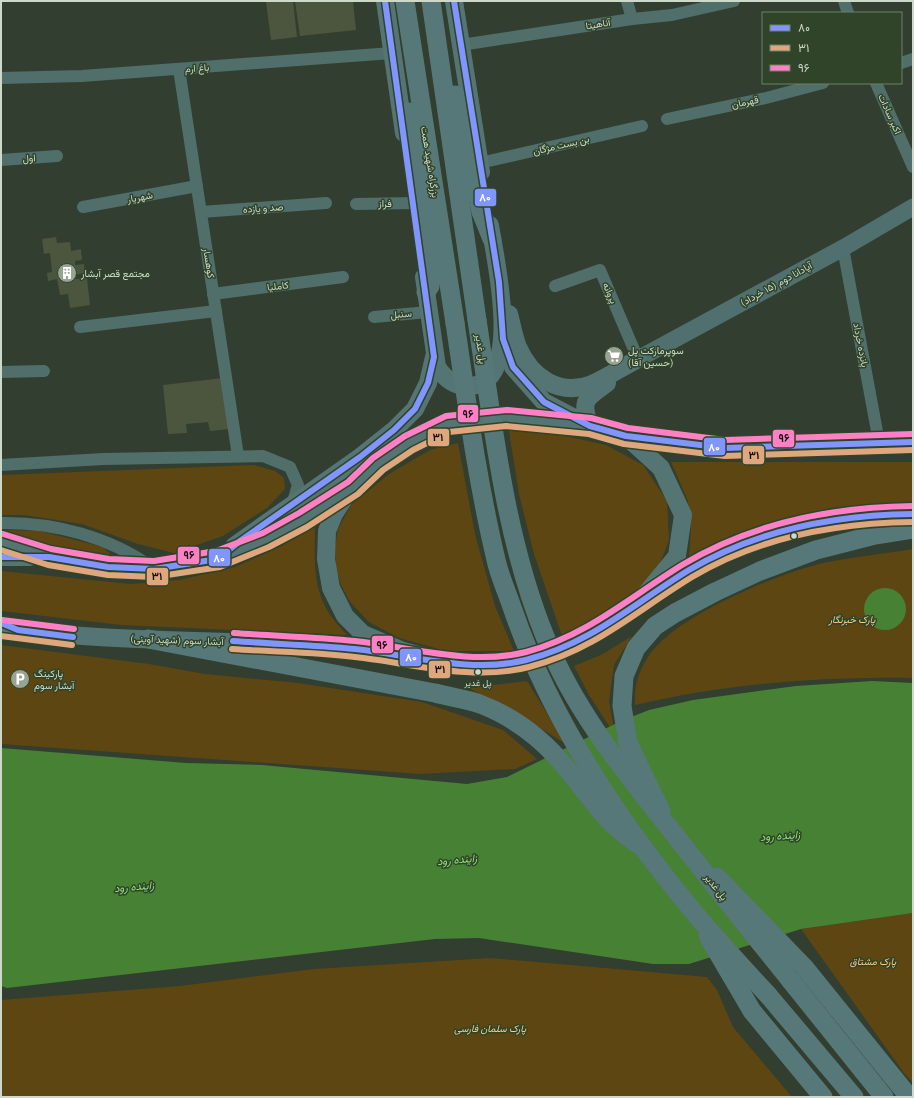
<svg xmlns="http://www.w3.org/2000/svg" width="914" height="1098" viewBox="0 0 914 1098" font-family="'Source Serif 4',Vazirmatn,serif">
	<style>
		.green { fill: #5d4612 }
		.water { fill: #478134 }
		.building { fill: #4c553e }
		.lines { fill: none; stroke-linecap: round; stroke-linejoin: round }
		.minor { stroke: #506e6a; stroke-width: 12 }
		.secondary { stroke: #4f706f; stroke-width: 17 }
		.primary { stroke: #557575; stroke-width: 18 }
		.trunk { stroke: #567878; stroke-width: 19 }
		.trunk-bridge { stroke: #567878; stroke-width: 19 }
		.bus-1-casing { stroke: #2f4429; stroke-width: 9 }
		.bus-2-casing { stroke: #2f4429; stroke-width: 9 }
		.bus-3-casing { stroke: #2f4429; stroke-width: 9 }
		.bus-1 { stroke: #8095ff; stroke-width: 6 }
		.bus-2 { stroke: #dfa77e; stroke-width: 6 }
		.bus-3 { stroke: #ff80c5; stroke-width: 6 }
		.bus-dot { fill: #cdd9c9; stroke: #2f4429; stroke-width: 1.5 }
		.labels { text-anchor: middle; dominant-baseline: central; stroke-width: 3; stroke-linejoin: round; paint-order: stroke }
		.bus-label { font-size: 9px; fill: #cdd9c9; stroke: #2f4429 }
		.street-label { font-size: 10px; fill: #cdd9c9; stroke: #2f4429 }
		.poi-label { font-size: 10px; fill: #cdd9c9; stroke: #2f4429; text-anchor: start }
		.park-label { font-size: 10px; font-style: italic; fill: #f5cb87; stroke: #2f4429 }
		.water-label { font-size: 11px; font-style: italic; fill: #91e378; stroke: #2f4429 }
		.line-badge { stroke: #2f4429; stroke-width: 1.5 }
		.badge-label { font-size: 11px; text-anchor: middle; font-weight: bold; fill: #fff }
		.pale-badge-label { font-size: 11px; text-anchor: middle; font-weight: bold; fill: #111 }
	</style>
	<rect width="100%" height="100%" fill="#323e2f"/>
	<g class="green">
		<polygon points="509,431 547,432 606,445 643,465 667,501 669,540 656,574 624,606 592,625 562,636 534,554 519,494"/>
		<polygon points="458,443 475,534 495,606 514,651 446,651 399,638 369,622 350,602 341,585 336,568 335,547 338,529 351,505 389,474 430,450"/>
		<path d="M671,462H913V502C871,503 820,509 780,523C751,534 723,547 695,559L689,557L691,529L688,501Z"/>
		<polygon points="254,465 275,471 284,478 285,489 267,508 223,536 174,553 138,544 82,524 24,515 1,515 1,475"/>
		<path d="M315,526C315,554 312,582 326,608C331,618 340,627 347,635L121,625L1,611V571L131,584L179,580L235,567L284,545Z"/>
		<polygon points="6,530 40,531 103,547 113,557 104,559 52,549 1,534 1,532"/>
		<path d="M913,549V678C820,676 726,684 635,705C634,686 638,673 648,657C674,616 777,574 823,563C852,557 883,554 913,549Z"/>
		<polygon points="632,636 614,665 609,701 615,735 589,695 574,666 603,654"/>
		<polygon points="1,645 149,664 205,674 298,683 422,702 503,730 537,759 515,769 420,774 1,744"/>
		<polygon points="527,681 566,744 500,703 468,688"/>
		<polygon points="913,913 913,1083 904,1073 801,929"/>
		<polygon points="491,958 707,977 717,990 733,1027 792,1097 1,1097 1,1000 180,986 314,969"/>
	</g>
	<g class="water">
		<circle cx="885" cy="609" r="21"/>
		<polygon points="872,681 913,683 913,913 801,929 689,964 653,964 479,938 435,939 7,988 1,986 1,748 186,763 262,765 467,784 507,777 621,721 649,710 693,700 796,686"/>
	</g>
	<g class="building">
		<polygon points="293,1 297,37 271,40 266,2"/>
		<polygon points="295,1 353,1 356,30 300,36"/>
		<polygon points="56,237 57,243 70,242 71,251 81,249 82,260 75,261 75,265 84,264 85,273 74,275 75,279 87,278 90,305 70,308 68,294 60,295 57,279 48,281 47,273 52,272 50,253 44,254 42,239"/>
		<polygon points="223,378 230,429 210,431 208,422 186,424 187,433 168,434 163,385"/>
	</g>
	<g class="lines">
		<g class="minor">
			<polyline points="627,1 632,19"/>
			<polyline points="844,1 848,13"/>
			<polyline points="461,45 632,19 672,15 734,1"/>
			<polyline points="901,63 913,59"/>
			<polyline points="179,69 238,456"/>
			<polyline points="1,78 82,76 392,53"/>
			<polyline points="876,83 913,167"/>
			<polyline points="667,119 766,98 823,83"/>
			<polyline points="1,160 57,156"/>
			<polyline points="480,163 642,126"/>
			<polyline points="356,204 414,203"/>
			<polyline points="83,207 197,186"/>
			<polyline points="201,212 326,203"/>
			<polyline points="843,248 879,442"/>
			<polyline points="555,286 600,270 638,359"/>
			<polyline points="213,294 343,277"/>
			<polyline points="374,317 428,312"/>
			<polyline points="80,327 216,311"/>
			<polyline points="1,372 44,371"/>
			<polyline points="1,465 103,459 263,456 290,467 298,485 292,505"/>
			<path d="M1,523C54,522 110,537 153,568"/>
		</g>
		<polyline class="secondary" points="638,359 843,248 913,207"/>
		<g class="primary">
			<polyline points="385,1 404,133"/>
			<polyline points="454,1 481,172"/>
			<path d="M424,277L437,367C445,379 456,388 472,386C524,379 495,259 490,225"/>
			<path d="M509,314C512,325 514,337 518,347C531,377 559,397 592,384C607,377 623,367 638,359"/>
			<polyline points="503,341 513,367 544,402 582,422"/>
			<polygon points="506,418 590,426 626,436 661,468 683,515 677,556 640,601 601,630 564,648 507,664 448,663 403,651 363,634 345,616 331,588 326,559 327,531 334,514 345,497 361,478 378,464 409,443 447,424"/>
			<path d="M590,426C580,399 586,399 607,383"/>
			<polyline points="626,436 725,448 913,442"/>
			<polyline points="1,542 49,557 108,567 154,569 218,559 266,540 303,520 344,494"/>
			<polyline points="234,546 360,457 394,430 415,409 428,383 434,357"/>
			<polyline points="1,557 30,557"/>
			<path d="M654,592C669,583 683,573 698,565C764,529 839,513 913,514"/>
			<path d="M1,628C132,646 266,636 397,655"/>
		</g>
		<g class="trunk">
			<polyline points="405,1 455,323"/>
			<polyline points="431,1 477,320"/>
			<polyline points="455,95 459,106 481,212 492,239"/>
			<polyline points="409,112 431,276 430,286 426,292"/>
			<path d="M148,639L435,693C450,697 466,699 480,704C514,717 544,740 567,769C593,800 607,826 643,847"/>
			<polyline points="661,811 628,743 622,706 624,676 636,648 655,626 675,613 715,592 760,571 816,550 875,535 913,529"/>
			<polyline points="717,877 804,967 909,1097"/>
			<polyline points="708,936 752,1011 823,1097"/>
			<polyline points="791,981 884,1097"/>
			<polyline points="768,995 854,1097"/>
		</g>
		<g class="trunk-bridge">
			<path d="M477,320C493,425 505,540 546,639C574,709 621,767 667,825C708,877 749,929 791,981"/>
			<path d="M455,323C467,404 478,485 497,564C501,579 508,595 513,610C552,723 621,825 697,916C720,943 744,969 768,995"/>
		</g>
		<defs>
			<g id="bus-1">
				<polyline points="454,1 499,282 503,339 513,367 544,402 590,426 626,436 725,448 913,442"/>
				<polyline points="1,557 49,557 108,567 154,569 218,559 240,541 360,457 394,430 415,409 428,383 434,357 385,1"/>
				<polyline points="1,623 18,630 73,637"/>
				<path d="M233,641C274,644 315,645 355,649C411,655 471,674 526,660C592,643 633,604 689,570C757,530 835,515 913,514"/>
			</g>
			<g id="bus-2">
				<polyline points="1,550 48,565 108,575 154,577 220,567 269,547 307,527 358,494 383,470 413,450 449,432 506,426 589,434 624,444 725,456 913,450"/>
				<polyline points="1,636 72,645"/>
				<path d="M232,649C273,652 314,652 355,657C411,663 473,682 529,667C595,650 636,611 692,577C759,537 836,523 913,522"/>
			</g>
			<g id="bus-3">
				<polyline points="3,534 51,549 109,559 154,561 216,551 263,533 299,513 348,482 373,458 405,436 446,416 507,410 591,418 628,428 725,440 913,434"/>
				<polyline points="2,620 74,629"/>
				<path d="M234,633C274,636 315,637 355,641C411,647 471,666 526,652C588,635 630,597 682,565C752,523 833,507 913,506"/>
			</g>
		</defs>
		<use href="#bus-1" class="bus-1-casing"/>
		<use href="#bus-2" class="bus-2-casing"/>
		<use href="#bus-3" class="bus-3-casing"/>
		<use href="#bus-1" class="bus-1"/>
		<use href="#bus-2" class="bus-2"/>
		<use href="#bus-3" class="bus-3"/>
	</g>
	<defs>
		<symbol id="building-disc" viewBox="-11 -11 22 22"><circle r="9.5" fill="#97a393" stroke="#2f4429"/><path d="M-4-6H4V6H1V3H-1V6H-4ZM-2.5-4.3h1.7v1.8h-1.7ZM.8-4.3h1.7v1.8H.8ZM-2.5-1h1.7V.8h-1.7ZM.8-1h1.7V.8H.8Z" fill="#fff"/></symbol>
		<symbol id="supermarket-disc" viewBox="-11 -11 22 22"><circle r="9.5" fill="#97a393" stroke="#2f4429"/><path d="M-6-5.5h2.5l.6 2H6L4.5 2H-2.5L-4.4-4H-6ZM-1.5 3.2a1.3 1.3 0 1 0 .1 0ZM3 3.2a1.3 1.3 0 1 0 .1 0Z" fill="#fff"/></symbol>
		<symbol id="parking-disc" viewBox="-11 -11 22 22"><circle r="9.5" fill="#97a393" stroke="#2f4429"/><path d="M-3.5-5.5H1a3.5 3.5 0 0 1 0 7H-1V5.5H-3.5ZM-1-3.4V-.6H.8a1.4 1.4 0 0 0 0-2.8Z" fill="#fff"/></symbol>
	</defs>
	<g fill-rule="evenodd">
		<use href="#building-disc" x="56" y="262" width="22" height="22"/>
		<use href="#supermarket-disc" x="603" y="345" width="22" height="22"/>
		<use href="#parking-disc" x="9" y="668" width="22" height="22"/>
	</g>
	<g class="bus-dot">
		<circle cx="794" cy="536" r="3.5"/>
		<circle cx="478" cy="672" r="3.5"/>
	</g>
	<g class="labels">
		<g class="bus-label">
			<text x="478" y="683">پل غدیر</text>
		</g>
		<g class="street-label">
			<text transform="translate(598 24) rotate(-9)">آناهیتا</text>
			<text transform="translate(197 68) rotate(-4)">باغ ارم</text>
			<text transform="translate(745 102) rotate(-12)">قهرمان</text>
			<text transform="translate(890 114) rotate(66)">اکبر سادات</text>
			<text transform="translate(561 145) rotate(-13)">بن بست مژگان</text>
			<text transform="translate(29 158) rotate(-4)">اول</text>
			<text transform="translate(430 162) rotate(81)">بزرگراه شهید همت</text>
			<text transform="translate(140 197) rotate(-10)">شهریار</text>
			<text x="385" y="203">فراز</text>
			<text transform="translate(263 208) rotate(-4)">صد و یازده</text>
			<text transform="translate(209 263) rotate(81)">کوهسار</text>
			<text transform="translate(776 284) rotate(-29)">آپادانا دوم (۱۵ خرداد)</text>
			<text transform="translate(278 286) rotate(-7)">کاملیا</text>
			<text transform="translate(610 293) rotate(67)">پروانه</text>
			<text transform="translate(401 314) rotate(-5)">سنبل</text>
			<text transform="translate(861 345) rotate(79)">پانزده خرداد</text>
			<text transform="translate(481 349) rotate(81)">پل غدیر</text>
			<text transform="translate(177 640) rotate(2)">آبشار سوم (شهید آوینی)</text>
			<text transform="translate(716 887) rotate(52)">پل غدیر</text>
		</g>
		<g class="poi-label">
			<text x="81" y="273">مجتمع قصر آبشار</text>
			<text x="628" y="350">سوپرمارکت پل<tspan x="628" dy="12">(حسین آقا)</tspan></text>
			<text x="34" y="673">پارکینگ<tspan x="34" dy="12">آبشار سوم</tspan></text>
		</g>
		<g class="park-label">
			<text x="852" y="619">پارک خبرنگار</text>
			<text x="873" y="961">پارک مشتاق</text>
			<text x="490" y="1028">پارک سلمان فارسی</text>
		</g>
		<g class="water-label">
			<text transform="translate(780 836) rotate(-4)">زاینده رود</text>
			<text transform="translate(457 860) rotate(-5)">زاینده رود</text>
			<text transform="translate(134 887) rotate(-5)">زاینده رود</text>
		</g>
	</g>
	<g class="line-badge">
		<rect x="474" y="188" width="23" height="19" rx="4" fill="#8095ff"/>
		<rect x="457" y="404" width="22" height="19" rx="4" fill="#ff80c5"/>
		<rect x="427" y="428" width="23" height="19" rx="4" fill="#dfa77e"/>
		<rect x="772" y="429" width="23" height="19" rx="4" fill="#ff80c5"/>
		<rect x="703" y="437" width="23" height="19" rx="4" fill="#8095ff"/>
		<rect x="742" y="445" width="23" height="20" rx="4" fill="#dfa77e"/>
		<rect x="177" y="546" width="23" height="19" rx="4" fill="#ff80c5"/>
		<rect x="208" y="548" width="23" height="19" rx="4" fill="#8095ff"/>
		<rect x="146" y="567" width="23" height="19" rx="4" fill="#dfa77e"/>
		<rect x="371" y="635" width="23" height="19" rx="4" fill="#ff80c5"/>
		<rect x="399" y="648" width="23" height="19" rx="4" fill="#8095ff"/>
		<rect x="428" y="660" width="23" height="19" rx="4" fill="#dfa77e"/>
	</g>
	<g class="badge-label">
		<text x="485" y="201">۸۰</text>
		<text x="714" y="451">۸۰</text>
		<text x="219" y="562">۸۰</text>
		<text x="411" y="661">۸۰</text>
	</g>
	<g class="pale-badge-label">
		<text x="468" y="418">۹۶</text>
		<text x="438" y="441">۳۱</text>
		<text x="784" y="442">۹۶</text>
		<text x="754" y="459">۳۱</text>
		<text x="189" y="559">۹۶</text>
		<text x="157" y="580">۳۱</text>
		<text x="382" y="649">۹۶</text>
		<text x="440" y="673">۳۱</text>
	</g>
	<rect width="914" height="1098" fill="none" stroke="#cdd9c9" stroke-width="4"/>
	<rect x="762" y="12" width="140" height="72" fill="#2f4429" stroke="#6e8069"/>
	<rect x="770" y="25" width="20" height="6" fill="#8095ff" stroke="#6e8069"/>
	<text x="798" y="32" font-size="12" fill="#cdd9c9">۸۰</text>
	<rect x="770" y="45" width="20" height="6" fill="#dfa77e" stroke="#6e8069"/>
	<text x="798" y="52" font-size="12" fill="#cdd9c9">۳۱</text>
	<rect x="770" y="65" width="20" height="6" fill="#ff80c5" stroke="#6e8069"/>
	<text x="798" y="72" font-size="12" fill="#cdd9c9">۹۶</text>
</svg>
